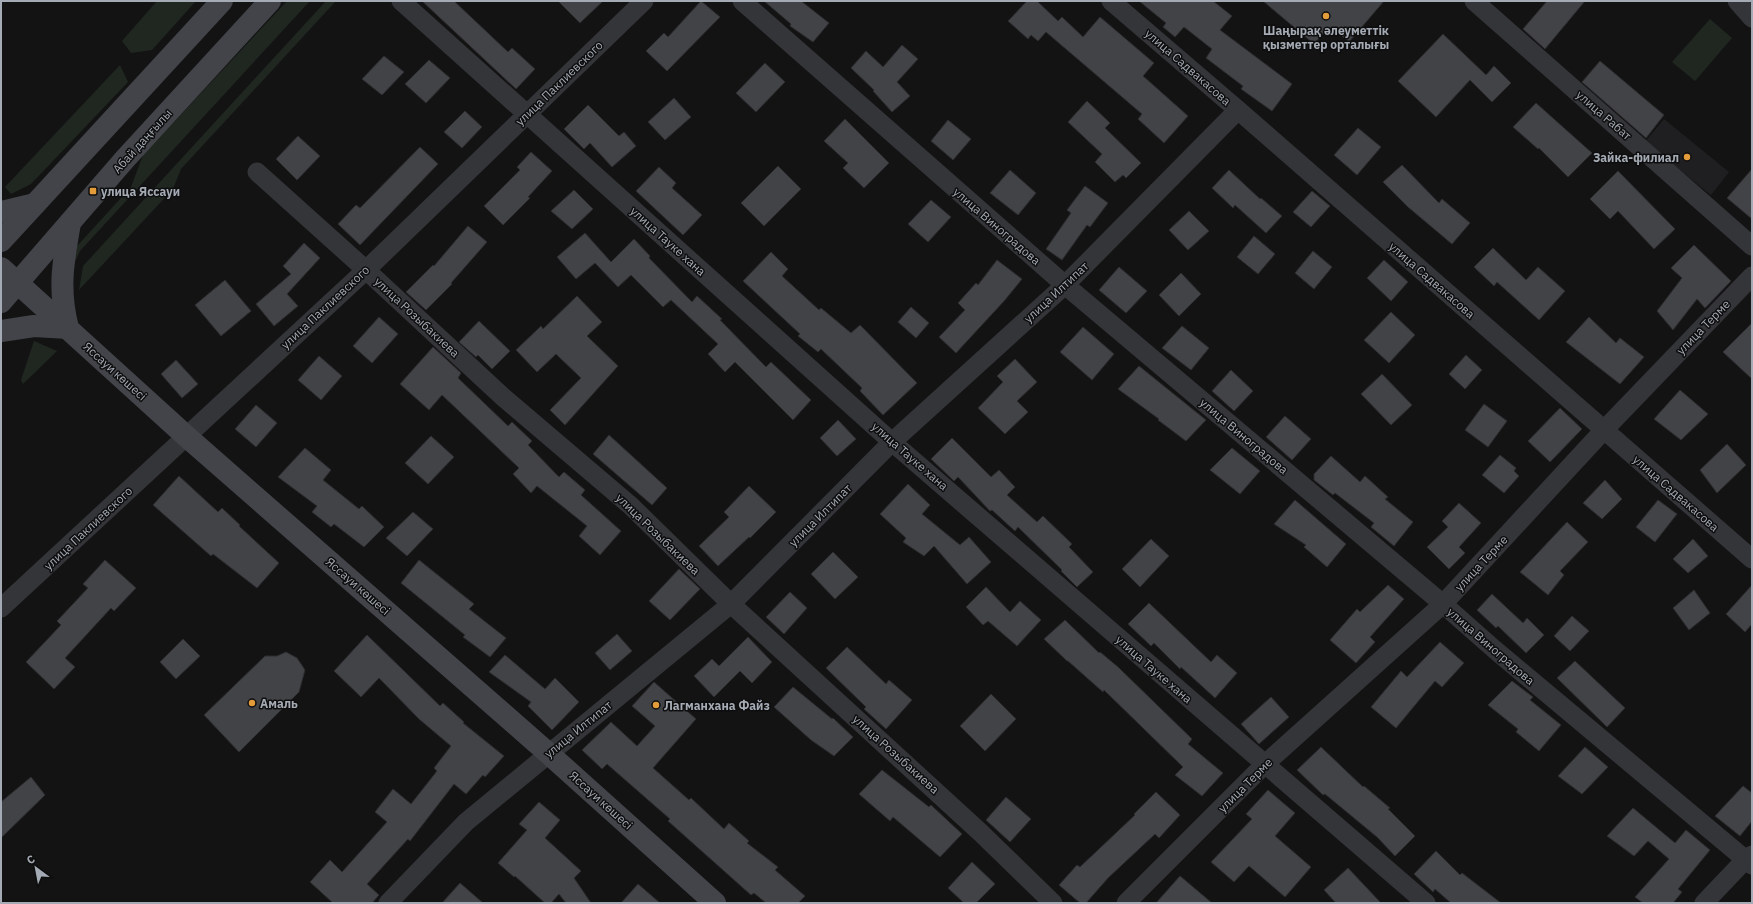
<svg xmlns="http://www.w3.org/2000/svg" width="1753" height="904" viewBox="0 0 1753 904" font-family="'IBM Plex Sans',sans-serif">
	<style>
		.built { fill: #1f1f21 }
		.green { fill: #1f2720 }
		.building { fill: #424347; stroke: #2d2d30 }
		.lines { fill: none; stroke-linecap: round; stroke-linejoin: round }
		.minor { stroke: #343539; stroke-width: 19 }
		.secondary { stroke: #424449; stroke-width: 22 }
		.poi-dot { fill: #e49c3b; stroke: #0e0e0f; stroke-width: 1.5 }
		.labels { text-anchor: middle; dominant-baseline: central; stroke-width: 3; stroke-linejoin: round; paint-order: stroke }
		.poi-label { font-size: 12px; font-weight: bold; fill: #a5abb4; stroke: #0e0e0f; text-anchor: start }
		.street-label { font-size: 12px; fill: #a5abb4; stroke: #0e0e0f }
	</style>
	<rect width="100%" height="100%" fill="#131314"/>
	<polygon class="built" points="1664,119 1729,172 1711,195 1645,142"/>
	<g class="green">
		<polygon points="157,1 196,1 152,50 131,53 122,41"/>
		<polygon points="287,1 310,1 80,251 74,264 77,246 131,187 143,155"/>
		<polygon points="326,1 336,1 181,169 173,189 79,290 83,266"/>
		<polygon points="1710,19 1732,38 1695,81 1672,62"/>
		<polygon points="120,65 128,82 31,184 11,194 5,187"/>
		<polygon points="34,341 57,351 23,384 21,380"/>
	</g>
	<g class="building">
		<polygon points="422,1 454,1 508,52 512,48 535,69 516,89"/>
		<polygon points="558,1 603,1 580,23"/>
		<polygon points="701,1 720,17 667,71 646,51 664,33 668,37"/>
		<polygon points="764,1 801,1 829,23 813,42 790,26 791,24"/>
		<polygon points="1027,1 1037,1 1058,21 1062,17 1083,37 1100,17 1154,63 1143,76 1188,116 1164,143 1138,119 1142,114 1046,32 1038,41 1031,35 1028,39 1008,21"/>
		<polygon points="1139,1 1213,1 1232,16 1220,30 1292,84 1272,111 1241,89 1243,86 1206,58 1212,49 1184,27 1175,37 1163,27 1166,23"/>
		<polygon points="1263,1 1384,1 1349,42 1334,29 1331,34 1326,30 1314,44"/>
		<polygon points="1547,1 1585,1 1545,49 1523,29"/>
		<polygon points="1443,34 1486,75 1494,66 1511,83 1492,102 1470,80 1436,117 1398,81"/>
		<polygon points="902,45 918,59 897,82 910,96 892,112 873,91 874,90 851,68 866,51 883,67"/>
		<polygon points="384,56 404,72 382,95 362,79"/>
		<polygon points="429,60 450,78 426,103 405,84"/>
		<polygon points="1600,61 1664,115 1646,138 1582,82"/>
		<polygon points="765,63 785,82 756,112 736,93"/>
		<polygon points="674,98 691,117 665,140 648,122"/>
		<polygon points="1087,101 1110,123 1105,128 1141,163 1126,178 1123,175 1115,182 1095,162 1102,154 1068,122"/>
		<polygon points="1536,103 1592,153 1568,177 1539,148 1538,149 1513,127"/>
		<polygon points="588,105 619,136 624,132 636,146 612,167 590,143 584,149 564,129"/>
		<polygon points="465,111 482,127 462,148 444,132"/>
		<polygon points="845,119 889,163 864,188 843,168 848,163 824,141"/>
		<polygon points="948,120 971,139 953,160 931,141"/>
		<polygon points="1358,128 1381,147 1357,175 1334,155"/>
		<polygon points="298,136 320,156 297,180 276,159"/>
		<polygon points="420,147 438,164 360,245 338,224 356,205 360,208"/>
		<polygon points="531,152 552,171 528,197 530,198 503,225 484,206 520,170 517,167"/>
		<polygon points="1402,165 1439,203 1442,199 1470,223 1452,244 1408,207 1383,182"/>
		<polygon points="778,166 801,189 764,226 741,203"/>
		<polygon points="659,167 676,183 672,188 702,215 683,235 636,191"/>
		<polygon points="1752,169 1752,219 1727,198"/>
		<polygon points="1010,170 1036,193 1018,215 990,193"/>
		<polygon points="1229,170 1260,199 1261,198 1282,216 1266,233 1235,205 1233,208 1212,188"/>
		<polygon points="1618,171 1675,229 1654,249 1618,211 1610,219 1590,199"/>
		<polygon points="1085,186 1108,203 1090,227 1087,225 1062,260 1046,249 1071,213 1067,210"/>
		<polygon points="574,190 593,209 572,229 551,211"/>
		<polygon points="1312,191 1330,206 1311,227 1293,212"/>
		<polygon points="931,200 951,217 928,242 908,224"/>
		<polygon points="1189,211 1209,231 1188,250 1169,230"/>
		<polygon points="468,226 487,242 451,283 452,284 426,310 406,292 433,265 434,266"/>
		<polygon points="585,233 611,262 634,239 650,256 649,258 692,302 697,296 722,319 720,320 766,367 771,362 811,400 793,420 735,362 725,372 708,354 718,344 671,300 663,307 631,275 618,287 595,263 576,279 557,257"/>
		<polygon points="1254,236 1275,254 1258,274 1237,257"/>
		<polygon points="304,243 320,258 287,294 298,306 274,326 256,304 291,274 283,266"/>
		<polygon points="1694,245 1731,281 1705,308 1697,299 1673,330 1657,311 1682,278 1671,268"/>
		<polygon points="1493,248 1526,280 1538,267 1565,291 1539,320 1497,282 1494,286 1474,267"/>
		<polygon points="1313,251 1332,267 1314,289 1295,273"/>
		<polygon points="771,252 788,269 782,276 819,310 821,308 851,333 860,325 917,383 883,415 860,391 862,388 821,349 818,352 798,336 800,334 743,281"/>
		<polygon points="997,260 1022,279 1005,300 956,353 939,337 965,310 958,303 976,283 978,285"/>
		<polygon points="1384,260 1408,282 1391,301 1367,278"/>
		<polygon points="1119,267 1147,291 1126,313 1099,290"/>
		<polygon points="1181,273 1201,294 1179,316 1159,295"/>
		<polygon points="225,280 251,311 221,336 195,305"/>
		<polygon points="577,296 602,322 587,336 618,366 565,425 550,410 581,378 556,354 537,372 516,350 541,326 543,329"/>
		<polygon points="911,307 929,323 916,338 898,322"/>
		<polygon points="1391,312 1415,335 1389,363 1364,340"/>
		<polygon points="379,317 398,334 372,363 353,346"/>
		<polygon points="1589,317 1616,343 1620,338 1644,357 1620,384 1566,342"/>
		<polygon points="479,321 510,351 492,369 478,355 476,357 459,342"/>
		<polygon points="1752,323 1752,379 1723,352"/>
		<polygon points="1182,326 1209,348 1191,370 1162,348"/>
		<polygon points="1083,327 1114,354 1092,380 1060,352"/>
		<polygon points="433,347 461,373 458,378 508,426 512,422 532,441 528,445 559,477 564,472 585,490 581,495 621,531 600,555 579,536 587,526 537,486 531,493 513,474 519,468 442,395 429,410 400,384"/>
		<polygon points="1466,355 1482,370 1465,389 1449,374"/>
		<polygon points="319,356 342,376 321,400 298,380"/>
		<polygon points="1015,359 1037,382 1017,401 1028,412 1005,434 978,408 1003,382 997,376"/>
		<polygon points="176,360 198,384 182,398 161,374"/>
		<polygon points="1139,366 1206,420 1186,441 1158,420 1159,419 1118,389"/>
		<polygon points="1231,370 1253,391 1234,411 1212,391"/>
		<polygon points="1382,374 1412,405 1391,425 1361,394"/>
		<polygon points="1680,390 1708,414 1681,440 1654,419"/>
		<polygon points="1484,404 1507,421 1488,447 1465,430"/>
		<polygon points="256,405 277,423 256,447 235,429"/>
		<polygon points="1560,408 1582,429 1550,462 1528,441"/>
		<polygon points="1285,416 1311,439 1292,460 1266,437"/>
		<polygon points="838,420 856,439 837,456 820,438"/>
		<polygon points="609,435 667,488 652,505 593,454"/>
		<polygon points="431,436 454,457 428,484 405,463"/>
		<polygon points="952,438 991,477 999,470 1015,487 1007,495 1037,522 1043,516 1072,544 1069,547 1093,572 1077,587 1061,571 1062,570 1018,527 1015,531 992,510 990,511 958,477 954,481 931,459"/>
		<polygon points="1727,444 1746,465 1717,493 1700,470"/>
		<polygon points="305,448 331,470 323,480 359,509 362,506 384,527 364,547 334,524 331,527 312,512 317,506 278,477"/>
		<polygon points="1232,448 1260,471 1240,494 1210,470"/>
		<polygon points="1500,455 1516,468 1514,471 1519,476 1504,493 1482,475"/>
		<polygon points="1331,456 1360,482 1365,476 1388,497 1385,499 1413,522 1394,546 1371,527 1374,523 1335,493 1333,495 1314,480 1314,474"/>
		<polygon points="179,476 218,512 222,508 240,525 239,526 279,563 257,588 213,554 211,556 153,505"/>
		<polygon points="1605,480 1622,499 1602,519 1583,503"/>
		<polygon points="908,484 930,505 922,514 960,545 969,537 991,562 967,584 934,546 924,556 903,542 906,538 880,514"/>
		<polygon points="749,486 776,512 750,538 749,537 718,566 699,546 729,517 724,512"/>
		<polygon points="1295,500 1346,544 1327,567 1304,547 1306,545 1274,524"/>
		<polygon points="1658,500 1677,514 1655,542 1636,527"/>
		<polygon points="1459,503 1481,523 1459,547 1465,553 1449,569 1427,547 1448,527 1442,521"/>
		<polygon points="413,512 433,529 407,556 386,538"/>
		<polygon points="1567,522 1588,542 1560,571 1564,575 1548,595 1520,572"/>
		<polygon points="1151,539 1169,556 1140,587 1122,569"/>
		<polygon points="1693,539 1708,556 1688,573 1673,559"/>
		<polygon points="833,552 858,577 835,599 811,574"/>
		<polygon points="105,560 136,588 114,611 111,608 65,658 75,667 54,689 26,662 61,625 57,621 88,588 83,584"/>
		<polygon points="419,560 474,604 469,609 506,638 490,657 463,637 465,635 401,583"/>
		<polygon points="679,569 700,589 670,620 649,601"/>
		<polygon points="1388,585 1404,599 1370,637 1375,642 1356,663 1330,640 1357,609 1360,612"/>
		<polygon points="1752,585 1752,624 1745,632 1726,614"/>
		<polygon points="986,587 1010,612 1020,601 1041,620 1017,646 988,621 983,625 966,607"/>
		<polygon points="1694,590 1710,613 1689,630 1673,608"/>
		<polygon points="790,592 807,608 784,634 766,617"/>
		<polygon points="1492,594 1523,623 1527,618 1544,635 1526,653 1498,626 1496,628 1477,610"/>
		<polygon points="1149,603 1211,662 1217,655 1237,673 1215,698 1181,667 1180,669 1154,643 1151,646 1128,624"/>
		<polygon points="1572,616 1589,631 1570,651 1554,636"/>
		<polygon points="1065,620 1099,653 1100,652 1118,667 1192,739 1188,744 1223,773 1202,796 1175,775 1183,767 1104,690 1103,692 1068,661 1067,661 1044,639"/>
		<polygon points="617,634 632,651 610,670 595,653"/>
		<polygon points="367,635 440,706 443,703 464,722 463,723 504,756 485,777 483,775 466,794 454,784 410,841 408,839 367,884 379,895 372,903 333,903 310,882 330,860 342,872 387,822 375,812 393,789 411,804 437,771 434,768 451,746 419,719 379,678 361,697 334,671"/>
		<polygon points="748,637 772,662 752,683 740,671 714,697 694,676 712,659 719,666"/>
		<polygon points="183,639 200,656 176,679 160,662"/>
		<polygon points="1440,642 1464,663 1442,687 1435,681 1396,728 1371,707 1401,671 1407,677"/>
		<polygon points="847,647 886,684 889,680 912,700 886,729 864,709 866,707 826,668"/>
		<polygon points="286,652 297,658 305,670 299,692 239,752 204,715 265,656 277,656"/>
		<polygon points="505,655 545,689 555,678 579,702 552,730 528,706 531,702 489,672"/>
		<polygon points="1575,661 1625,708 1607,727 1557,678"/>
		<polygon points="1512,681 1533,697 1530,700 1561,725 1539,751 1516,732 1518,729 1488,705"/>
		<polygon points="654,682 696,719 653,768 689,800 691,798 724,829 729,823 749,841 747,843 778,867 775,870 805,896 798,903 766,903 754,893 751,895 668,821 670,819 607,764 602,769 582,750 611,722 637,746 655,726 632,706"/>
		<polygon points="793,687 832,719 833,718 853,737 834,756 811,740 774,707"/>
		<polygon points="991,694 1016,719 985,751 960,726"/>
		<polygon points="1271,697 1289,717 1259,744 1241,724"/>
		<polygon points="1321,747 1363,787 1364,786 1390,808 1388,809 1415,836 1395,856 1377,837 1325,794 1323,795 1297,770"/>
		<polygon points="1585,747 1608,767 1582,794 1558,776"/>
		<polygon points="882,770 929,807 931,805 962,834 940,857 893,817 890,821 859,794"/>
		<polygon points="31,777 45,795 1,838 1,802"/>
		<polygon points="1743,786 1752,793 1752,821 1740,836 1715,816"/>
		<polygon points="1268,790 1295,813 1275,836 1311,867 1285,897 1249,866 1234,882 1211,862 1252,819 1246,814"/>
		<polygon points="1156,792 1180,815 1159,838 1155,834 1108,878 1086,903 1080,903 1059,885 1077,865 1080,867 1135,815 1134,814"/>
		<polygon points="1006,797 1031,819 1010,842 986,820"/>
		<polygon points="539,802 560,820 545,838 581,871 574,878 591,903 566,903 559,894 551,903 545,903 515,876 514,877 498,863 527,830 519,824"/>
		<polygon points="1633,808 1675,843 1686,830 1710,850 1678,889 1682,892 1673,903 1643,903 1635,897 1669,859 1648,841 1634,856 1607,836"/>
		<polygon points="1436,851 1460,875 1462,873 1501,903 1451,903 1435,889 1433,892 1414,874"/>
		<polygon points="972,862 995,884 976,903 964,903 948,888"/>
		<polygon points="1348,868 1381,903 1336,903 1324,890"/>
		<polygon points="1180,876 1212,903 1156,903"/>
		<polygon points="460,883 483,903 442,903"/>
		<polygon points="638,884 660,903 621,903"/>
	</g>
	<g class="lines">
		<g class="minor">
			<polyline points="401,1 892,442 1426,903"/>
			<polyline points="742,1 1065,285 1443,604 1494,649 1752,865"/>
			<polyline points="1111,1 1238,110 1752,559"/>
			<polyline points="1474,1 1752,246"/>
			<polyline points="1737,1 1752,18"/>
			<polyline points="257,172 366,270 503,397 631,506 731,604 981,833 1053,903"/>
			<polyline points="1,608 366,270 644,1"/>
			<polyline points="388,903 466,822 731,604 892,442 1065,285 1238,110"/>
			<polyline points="1126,903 1265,764 1443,604 1603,431 1752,276"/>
			<polyline points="1704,903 1745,860 1752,855"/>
		</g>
		<g class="secondary">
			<polyline points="1,212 35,204"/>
			<polyline points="1,241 222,1"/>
			<polyline points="1,268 186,436 548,753 715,903"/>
			<polyline points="1,302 125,159 270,1"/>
			<path d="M68,328C58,290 63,262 70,223"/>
			<polyline points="1,331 34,326 68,328"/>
		</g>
	</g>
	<g class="poi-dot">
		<circle cx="1326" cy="16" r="4"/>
		<circle cx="1687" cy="157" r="4"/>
		<rect x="89" y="187" width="8" height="8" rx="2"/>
		<circle cx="252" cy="703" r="4"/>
		<circle cx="656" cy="705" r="4"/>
	</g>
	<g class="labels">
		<g class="poi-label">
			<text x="1326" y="30" text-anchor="middle">Шаңырақ әлеуметтік<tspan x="1326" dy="14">қызметтер орталығы</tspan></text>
			<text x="1679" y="157" text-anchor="end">Зайка-филиал</text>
			<text x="101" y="191">улица Яссауи</text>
			<text x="260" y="703">Амаль</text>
			<text x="664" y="705">Лагманхана Файз</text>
		</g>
		<g class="street-label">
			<text transform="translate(1188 67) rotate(41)">улица Садвакасова</text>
			<text transform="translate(559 83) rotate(-44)">улица Паклиевского</text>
			<text transform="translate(1604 115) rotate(41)">улица Рабат</text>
			<text transform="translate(142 141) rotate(-48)">Абай даңғылы</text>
			<text transform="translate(997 226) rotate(41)">улица Виноградова</text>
			<text transform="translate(668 241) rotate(42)">улица Тауке хана</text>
			<text transform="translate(1432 280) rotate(41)">улица Садвакасова</text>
			<text transform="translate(1056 292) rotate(-43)">улица Илтипат</text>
			<text transform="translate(325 307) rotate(-43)">улица Паклиевского</text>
			<text transform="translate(417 317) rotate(43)">улица Розыбакиева</text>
			<text transform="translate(1703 327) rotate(-46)">улица Терме</text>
			<text transform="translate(115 371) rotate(42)">Яссауи көшесі</text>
			<text transform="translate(1244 436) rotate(40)">улица Виноградова</text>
			<text transform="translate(910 456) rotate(41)">улица Тауке хана</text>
			<text transform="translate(1676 493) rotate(41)">улица Садвакасова</text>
			<text transform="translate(820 515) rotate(-45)">улица Илтипат</text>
			<text transform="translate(88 528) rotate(-43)">улица Паклиевского</text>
			<text transform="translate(658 534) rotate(44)">улица Розыбакиева</text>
			<text transform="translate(1481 563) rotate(-47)">улица Терме</text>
			<text transform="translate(358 586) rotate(41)">Яссауи көшесі</text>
			<text transform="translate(1491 646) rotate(41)">улица Виноградова</text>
			<text transform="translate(1154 669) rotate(41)">улица Тауке хана</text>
			<text transform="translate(578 729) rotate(-39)">улица Илтипат</text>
			<text transform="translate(896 754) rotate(42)">улица Розыбакиева</text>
			<text transform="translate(1245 785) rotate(-45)">улица Терме</text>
			<text transform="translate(601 800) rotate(42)">Яссауи көшесі</text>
		</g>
	</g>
	<rect width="1753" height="904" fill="none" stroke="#a5abb4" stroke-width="4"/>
	<g transform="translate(36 868) rotate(328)" stroke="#0e0e0f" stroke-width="3" paint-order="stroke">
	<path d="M0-3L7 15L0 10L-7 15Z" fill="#a5abb4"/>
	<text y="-6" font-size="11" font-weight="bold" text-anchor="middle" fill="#a5abb4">С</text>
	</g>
</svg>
